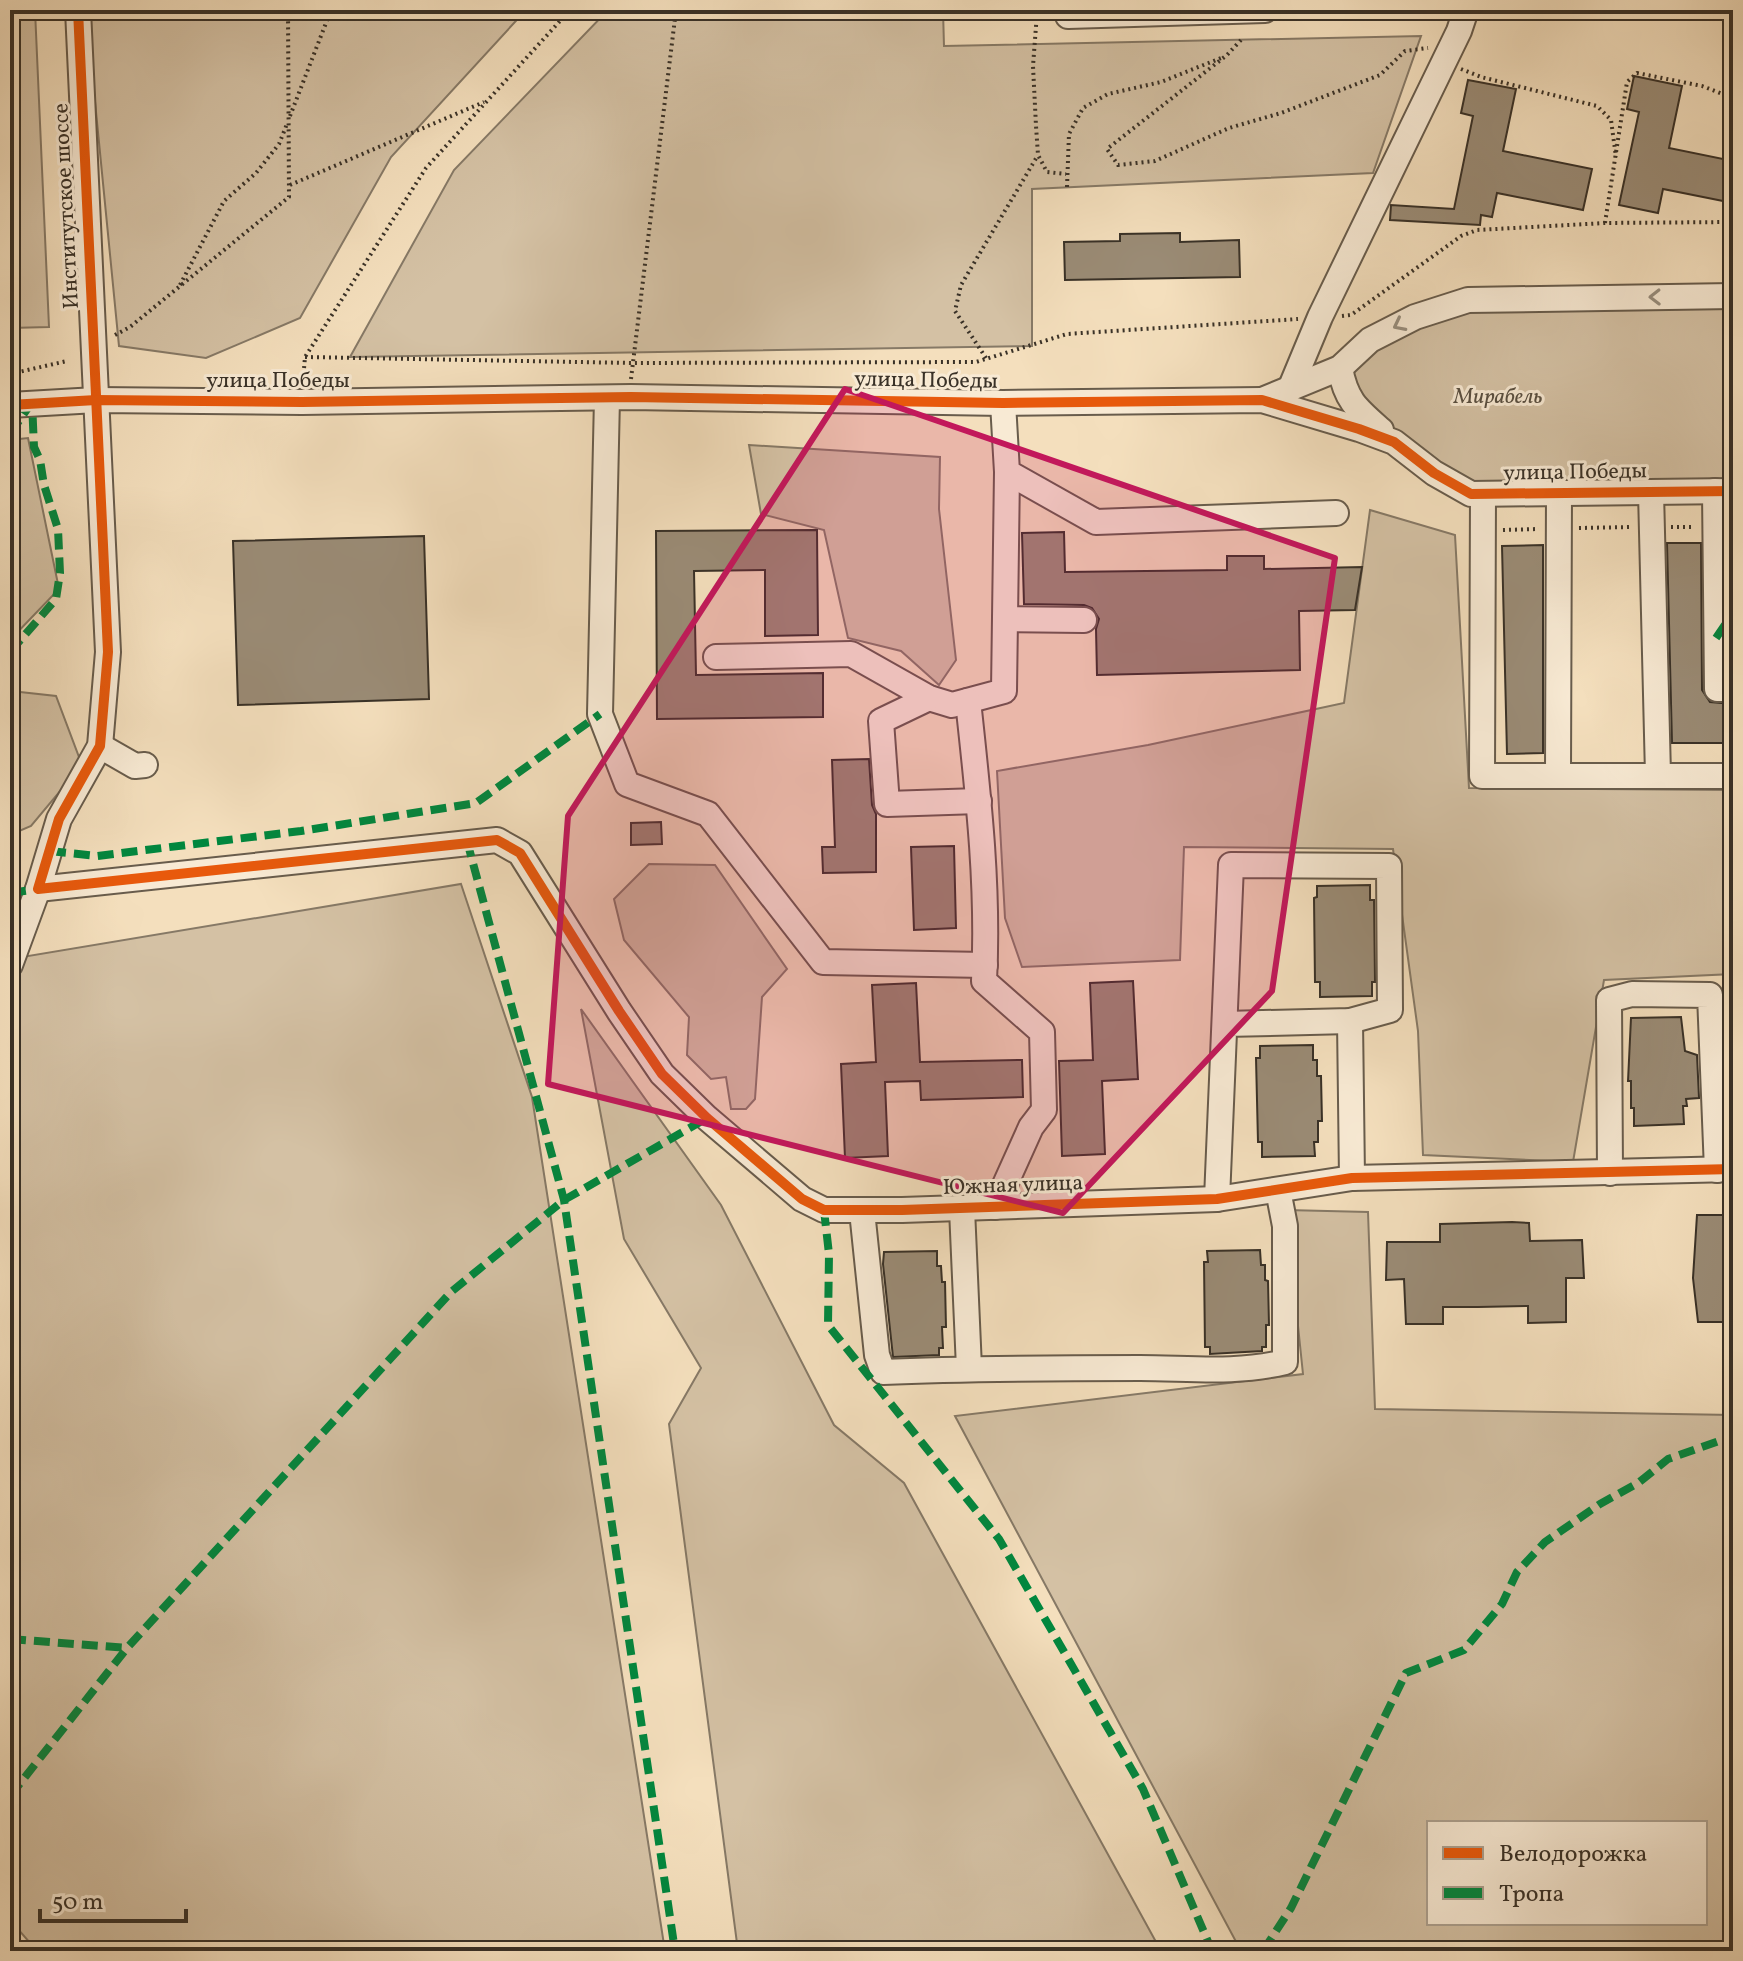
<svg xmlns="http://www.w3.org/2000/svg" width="1743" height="1961" viewBox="0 0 1743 1961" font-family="Vollkorn,serif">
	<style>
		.green { fill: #d4c1a4; stroke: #867966; stroke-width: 2; fill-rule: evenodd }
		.building { fill: #9a8b75; stroke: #393127; stroke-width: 2 }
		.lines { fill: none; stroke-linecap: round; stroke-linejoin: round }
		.minor-casing { stroke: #685c4c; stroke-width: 28 }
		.path { stroke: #393127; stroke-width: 4; stroke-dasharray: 2 4; stroke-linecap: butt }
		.minor { stroke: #f8ead4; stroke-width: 24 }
		.quiet { stroke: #00873e; stroke-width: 8; stroke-dasharray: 16 8; stroke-linecap: butt }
		.cycleway-casing { stroke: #f8ead4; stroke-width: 15 }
		.cycleway { stroke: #e8590c; stroke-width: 10 }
		.oneway { stroke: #988e7e }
		.marked { fill: #c2185b; fill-opacity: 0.2; stroke: #c2185b; stroke-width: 6; stroke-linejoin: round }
		.labels { text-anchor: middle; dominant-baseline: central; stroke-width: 6; stroke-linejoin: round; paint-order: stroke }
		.street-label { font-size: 22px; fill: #393127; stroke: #f8ead4 }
		.park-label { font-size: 22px; font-style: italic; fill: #584e40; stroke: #f8ead4 }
	</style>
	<rect width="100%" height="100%" fill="#f4dfbd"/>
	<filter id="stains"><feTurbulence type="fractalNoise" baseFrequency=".0025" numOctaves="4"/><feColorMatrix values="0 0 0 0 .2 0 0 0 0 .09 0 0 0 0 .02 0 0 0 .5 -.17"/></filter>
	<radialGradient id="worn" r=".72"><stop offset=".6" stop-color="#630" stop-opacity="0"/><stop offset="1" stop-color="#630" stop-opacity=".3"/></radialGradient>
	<g class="green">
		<polygon points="10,10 35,10 49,327 10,328"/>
		<polygon points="86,10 526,10 391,157 300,318 206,358 119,346"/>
		<polygon points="608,10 943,10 944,46 1421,36 1373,173 1032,189 1032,346 350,357 454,170"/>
		<polygon points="1733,296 1733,491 1471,494 1344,388 1370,340 1468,300"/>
		<polygon points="28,438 59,589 10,640 10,440"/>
		<polygon points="749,445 940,457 939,509 956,660 939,685 901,651 848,638 824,530 761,514"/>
		<polygon points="1370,510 1455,535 1469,788 1733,790 1733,974 1604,980 1573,1162 1423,1155 1418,1031 1393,849 1184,847 1180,960 1022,967 1005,918 997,771 1148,745 1344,703"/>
		<polygon points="11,691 56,696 82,765 31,826 10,835"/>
		<polygon points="649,864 715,865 787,969 762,997 755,1099 746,1109 731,1109 726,1077 711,1079 687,1055 689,1017 624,940 614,899"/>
		<polygon points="461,884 532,1097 665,1951 37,1951 10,1920 10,959"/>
		<polygon points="581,1009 721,1205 834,1425 904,1483 1161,1951 738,1951 669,1424 701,1368 624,1239"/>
		<path d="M1286,1210L1368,1212L1375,1409L1733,1415V1951H1241L955,1416L1303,1374ZM1429,1823H1705V1923H1429Z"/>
	</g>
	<g class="building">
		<polygon points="1634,76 1682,86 1669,148 1733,161 1733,203 1663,189 1658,213 1619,205 1639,112 1627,109"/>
		<polygon points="1468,80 1516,89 1503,151 1592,169 1583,210 1497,193 1492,217 1481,215 1480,225 1390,220 1391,205 1454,209 1473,116 1461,113"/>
		<polygon points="1180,233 1180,242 1239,240 1240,277 1065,280 1064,242 1120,241 1120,234"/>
		<polygon points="817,530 818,635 765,636 765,570 694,571 696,675 823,673 823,717 657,719 656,531"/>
		<polygon points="1064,532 1065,572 1227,570 1227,556 1264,556 1264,569 1362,567 1355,610 1299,611 1300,670 1097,675 1096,629 1099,619 1092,608 1084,605 1024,604 1022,533"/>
		<polygon points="424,536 429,699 238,705 233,541"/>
		<polygon points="1667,543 1701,543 1702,690 1710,702 1733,704 1733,743 1672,743"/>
		<polygon points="1543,545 1543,753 1507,754 1502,546"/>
		<polygon points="869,759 872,805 876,814 876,872 823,873 822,847 835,847 832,760"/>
		<polygon points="661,822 662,844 631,845 631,823"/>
		<polygon points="954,846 956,928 914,930 911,847"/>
		<polygon points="1370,885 1370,900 1374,900 1375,982 1372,982 1372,996 1320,997 1320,982 1315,982 1314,898 1317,897 1317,886"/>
		<polygon points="1133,981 1138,1079 1102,1081 1105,1154 1062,1156 1059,1061 1093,1060 1090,983"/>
		<polygon points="916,983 920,1062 1022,1060 1023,1097 921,1100 920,1081 885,1082 888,1156 845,1158 841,1064 876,1062 872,985"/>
		<polygon points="1681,1017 1685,1051 1697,1055 1699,1098 1686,1099 1687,1106 1683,1106 1684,1124 1634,1126 1634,1108 1631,1108 1631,1081 1628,1081 1631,1018"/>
		<polygon points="1313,1045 1313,1060 1317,1060 1317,1076 1321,1076 1322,1121 1318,1121 1318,1142 1314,1142 1315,1156 1262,1157 1262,1142 1258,1142 1256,1058 1260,1058 1260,1046"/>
		<polygon points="1697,1215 1733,1215 1733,1322 1698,1322 1693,1278"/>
		<polygon points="1512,1222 1529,1223 1530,1241 1582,1240 1584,1278 1566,1278 1566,1322 1528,1323 1528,1306 1478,1307 1443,1307 1443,1324 1406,1324 1404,1279 1386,1280 1387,1242 1440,1242 1440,1224"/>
		<polygon points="1260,1250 1261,1265 1265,1265 1265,1280 1268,1281 1269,1325 1266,1325 1266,1347 1262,1347 1262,1351 1210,1354 1210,1347 1205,1347 1204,1262 1208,1262 1207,1251"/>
		<polygon points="937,1251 937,1266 941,1266 942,1282 945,1282 946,1327 942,1327 943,1348 939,1348 939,1355 893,1357 883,1264 884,1252"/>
	</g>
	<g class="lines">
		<defs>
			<g id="minor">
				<polyline points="1068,10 1068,16 1265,10"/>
				<path d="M1340,368C1346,401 1357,409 1381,430"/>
				<polyline points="1290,389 1320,317 1459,31 1466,10"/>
				<polyline points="607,398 600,714 627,784 708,814 823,962 985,965"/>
				<polyline points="1262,400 1340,368 1370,340 1415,317 1468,300 1733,296"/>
				<polyline points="1003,403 1007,472 1096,522 1336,513"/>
				<polyline points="10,405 96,400 302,402 631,397 1003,403 1262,400 1359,429 1394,442 1434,473 1471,494 1733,491"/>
				<polyline points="1715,491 1717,689 1733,689"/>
				<polyline points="1651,492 1658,775"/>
				<polyline points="1483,494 1482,776 1733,776"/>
				<polyline points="1005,619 1084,620"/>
				<polyline points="716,657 851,654 929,698 952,705 1004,691 1007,472"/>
				<polyline points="929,698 881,721 887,804 979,801"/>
				<path d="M968,701C978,793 989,887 984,981L1042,1032L1044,1110L1031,1127L995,1207"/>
				<polyline points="100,746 135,766 145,765"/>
				<polyline points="1558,774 1559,493"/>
				<polyline points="38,889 497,840 520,853 619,1011 662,1074 707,1118 802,1199 824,1210 902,1210 1217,1199 1352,1178 1733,1169"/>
				<polyline points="10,965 38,889 59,819 100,746 108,652 78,10"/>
				<polyline points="1350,1021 1352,1178"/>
				<polyline points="1610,1173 1609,1000 1632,994 1710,995 1717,1170"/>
				<polyline points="1217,1199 1231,865 1389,866 1390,1010 1350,1021 1225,1024"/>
				<polyline points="962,1209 969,1368"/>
				<path d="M862,1211L877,1355L883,1372C969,1368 1054,1368 1140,1368C1189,1368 1236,1374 1285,1362V1226L1278,1190"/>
			</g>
		</defs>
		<use href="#minor" class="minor-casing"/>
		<g class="path">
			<polyline points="1049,14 1037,13 1033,66 1036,126 1038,155 1047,172 1066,174"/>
			<polyline points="1241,40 1227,55 1107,149 1118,165 1155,161 1229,128 1281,113 1380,75 1405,51 1428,48"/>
			<polyline points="1461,69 1481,77 1597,106 1611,120 1616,157"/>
			<polyline points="290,116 331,10"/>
			<polyline points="290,185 484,102"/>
			<polyline points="1067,187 1069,134 1083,108 1108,94 1161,82 1221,58"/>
			<polyline points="1605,223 1627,82 1637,73 1702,86 1733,98"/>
			<polyline points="180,285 224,201 256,173 279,144 287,124"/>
			<polyline points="1342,316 1351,315 1461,236 1477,230 1605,223 1733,222"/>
			<polyline points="115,335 130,327 289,197 288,10"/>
			<polyline points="305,357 632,363 976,362 1067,334 1298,319"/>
			<polyline points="986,358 955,311 961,285 1038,155"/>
			<polyline points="10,374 67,361"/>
			<polyline points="631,379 676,10"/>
			<polyline points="303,380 305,357 426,168 570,10"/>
			<polyline points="1671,527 1695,527"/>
			<polyline points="1579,528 1631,527"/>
			<polyline points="1503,530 1539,529"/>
		</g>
		<use href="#minor" class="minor"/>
		<g class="quiet">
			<polyline points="10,434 32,402"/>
			<polyline points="1716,638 1733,613"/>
			<polyline points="10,652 56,599 60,573 58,529 44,485 40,460 34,447 32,402"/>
			<polyline points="467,841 564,1200 675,1951"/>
			<polyline points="50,851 97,856 301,831 476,803 600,714"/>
			<polyline points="10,893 38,889"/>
			<polyline points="824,1210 829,1254 828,1325 999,1539 1143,1789 1212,1951"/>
			<polyline points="10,1639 127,1648"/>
			<polyline points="10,1796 127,1648 451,1292 564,1200 707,1118"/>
			<polyline points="1263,1951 1291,1908 1406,1673 1464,1650 1502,1604 1517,1572 1545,1542 1600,1504 1638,1483 1668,1459 1733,1436"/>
		</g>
		<defs>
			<g id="cycleway">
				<polyline points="78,10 108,652 100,746 59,819 38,889 497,840 520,853 619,1011 662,1074 707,1118 802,1199 824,1210 902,1210 1217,1199 1352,1178 1733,1169"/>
				<polyline points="10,405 96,400 302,402 631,397 1003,403 1262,400 1359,429 1394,442 1434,473 1471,494 1733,491"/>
			</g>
		</defs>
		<use href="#cycleway" class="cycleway-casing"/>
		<use href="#cycleway" class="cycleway"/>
	</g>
	<defs><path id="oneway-chevron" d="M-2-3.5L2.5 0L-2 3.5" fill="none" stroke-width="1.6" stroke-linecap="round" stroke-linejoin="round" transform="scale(2)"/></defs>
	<g class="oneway">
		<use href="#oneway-chevron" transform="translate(1655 297) rotate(179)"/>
		<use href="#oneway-chevron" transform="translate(1399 325) rotate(153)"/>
	</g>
	<path class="marked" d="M845,389L1335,558L1272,991L1063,1213L548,1084L568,816Z"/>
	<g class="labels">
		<g class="street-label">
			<text transform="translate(67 206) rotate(-93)">Институтское шоссе</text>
			<text x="278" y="381">улица Победы</text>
			<text transform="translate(926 381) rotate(1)">улица Победы</text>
			<text transform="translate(1575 473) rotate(-1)">улица Победы</text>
			<text transform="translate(1013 1186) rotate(-2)">Южная улица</text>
		</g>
		<g class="park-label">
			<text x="1498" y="397">Мирабель</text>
		</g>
	</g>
	<rect width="1743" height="1961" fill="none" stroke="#f4dfbd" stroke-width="40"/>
	<rect x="12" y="12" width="1719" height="1937" fill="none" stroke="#393127" stroke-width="4"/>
	<rect x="20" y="20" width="1703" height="1921" fill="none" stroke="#393127" stroke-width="2"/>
	<rect x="1427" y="1821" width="280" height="104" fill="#f8ead4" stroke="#aca08f" stroke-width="2"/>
	<rect x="1443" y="1847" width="40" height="12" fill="#e8590c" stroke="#aca08f" stroke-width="2"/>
	<text x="1499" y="1861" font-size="24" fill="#393127">Велодорожка</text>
	<rect x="1443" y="1887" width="40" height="12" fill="#00873e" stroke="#aca08f" stroke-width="2"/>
	<text x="1499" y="1901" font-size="24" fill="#393127">Тропа</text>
	<path d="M40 1909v12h146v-12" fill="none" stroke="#393127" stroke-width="4"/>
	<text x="52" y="1909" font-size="24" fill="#393127" stroke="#f8ead4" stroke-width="6" paint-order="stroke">50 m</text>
	<rect width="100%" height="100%" filter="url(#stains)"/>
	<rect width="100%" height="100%" fill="url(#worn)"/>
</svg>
